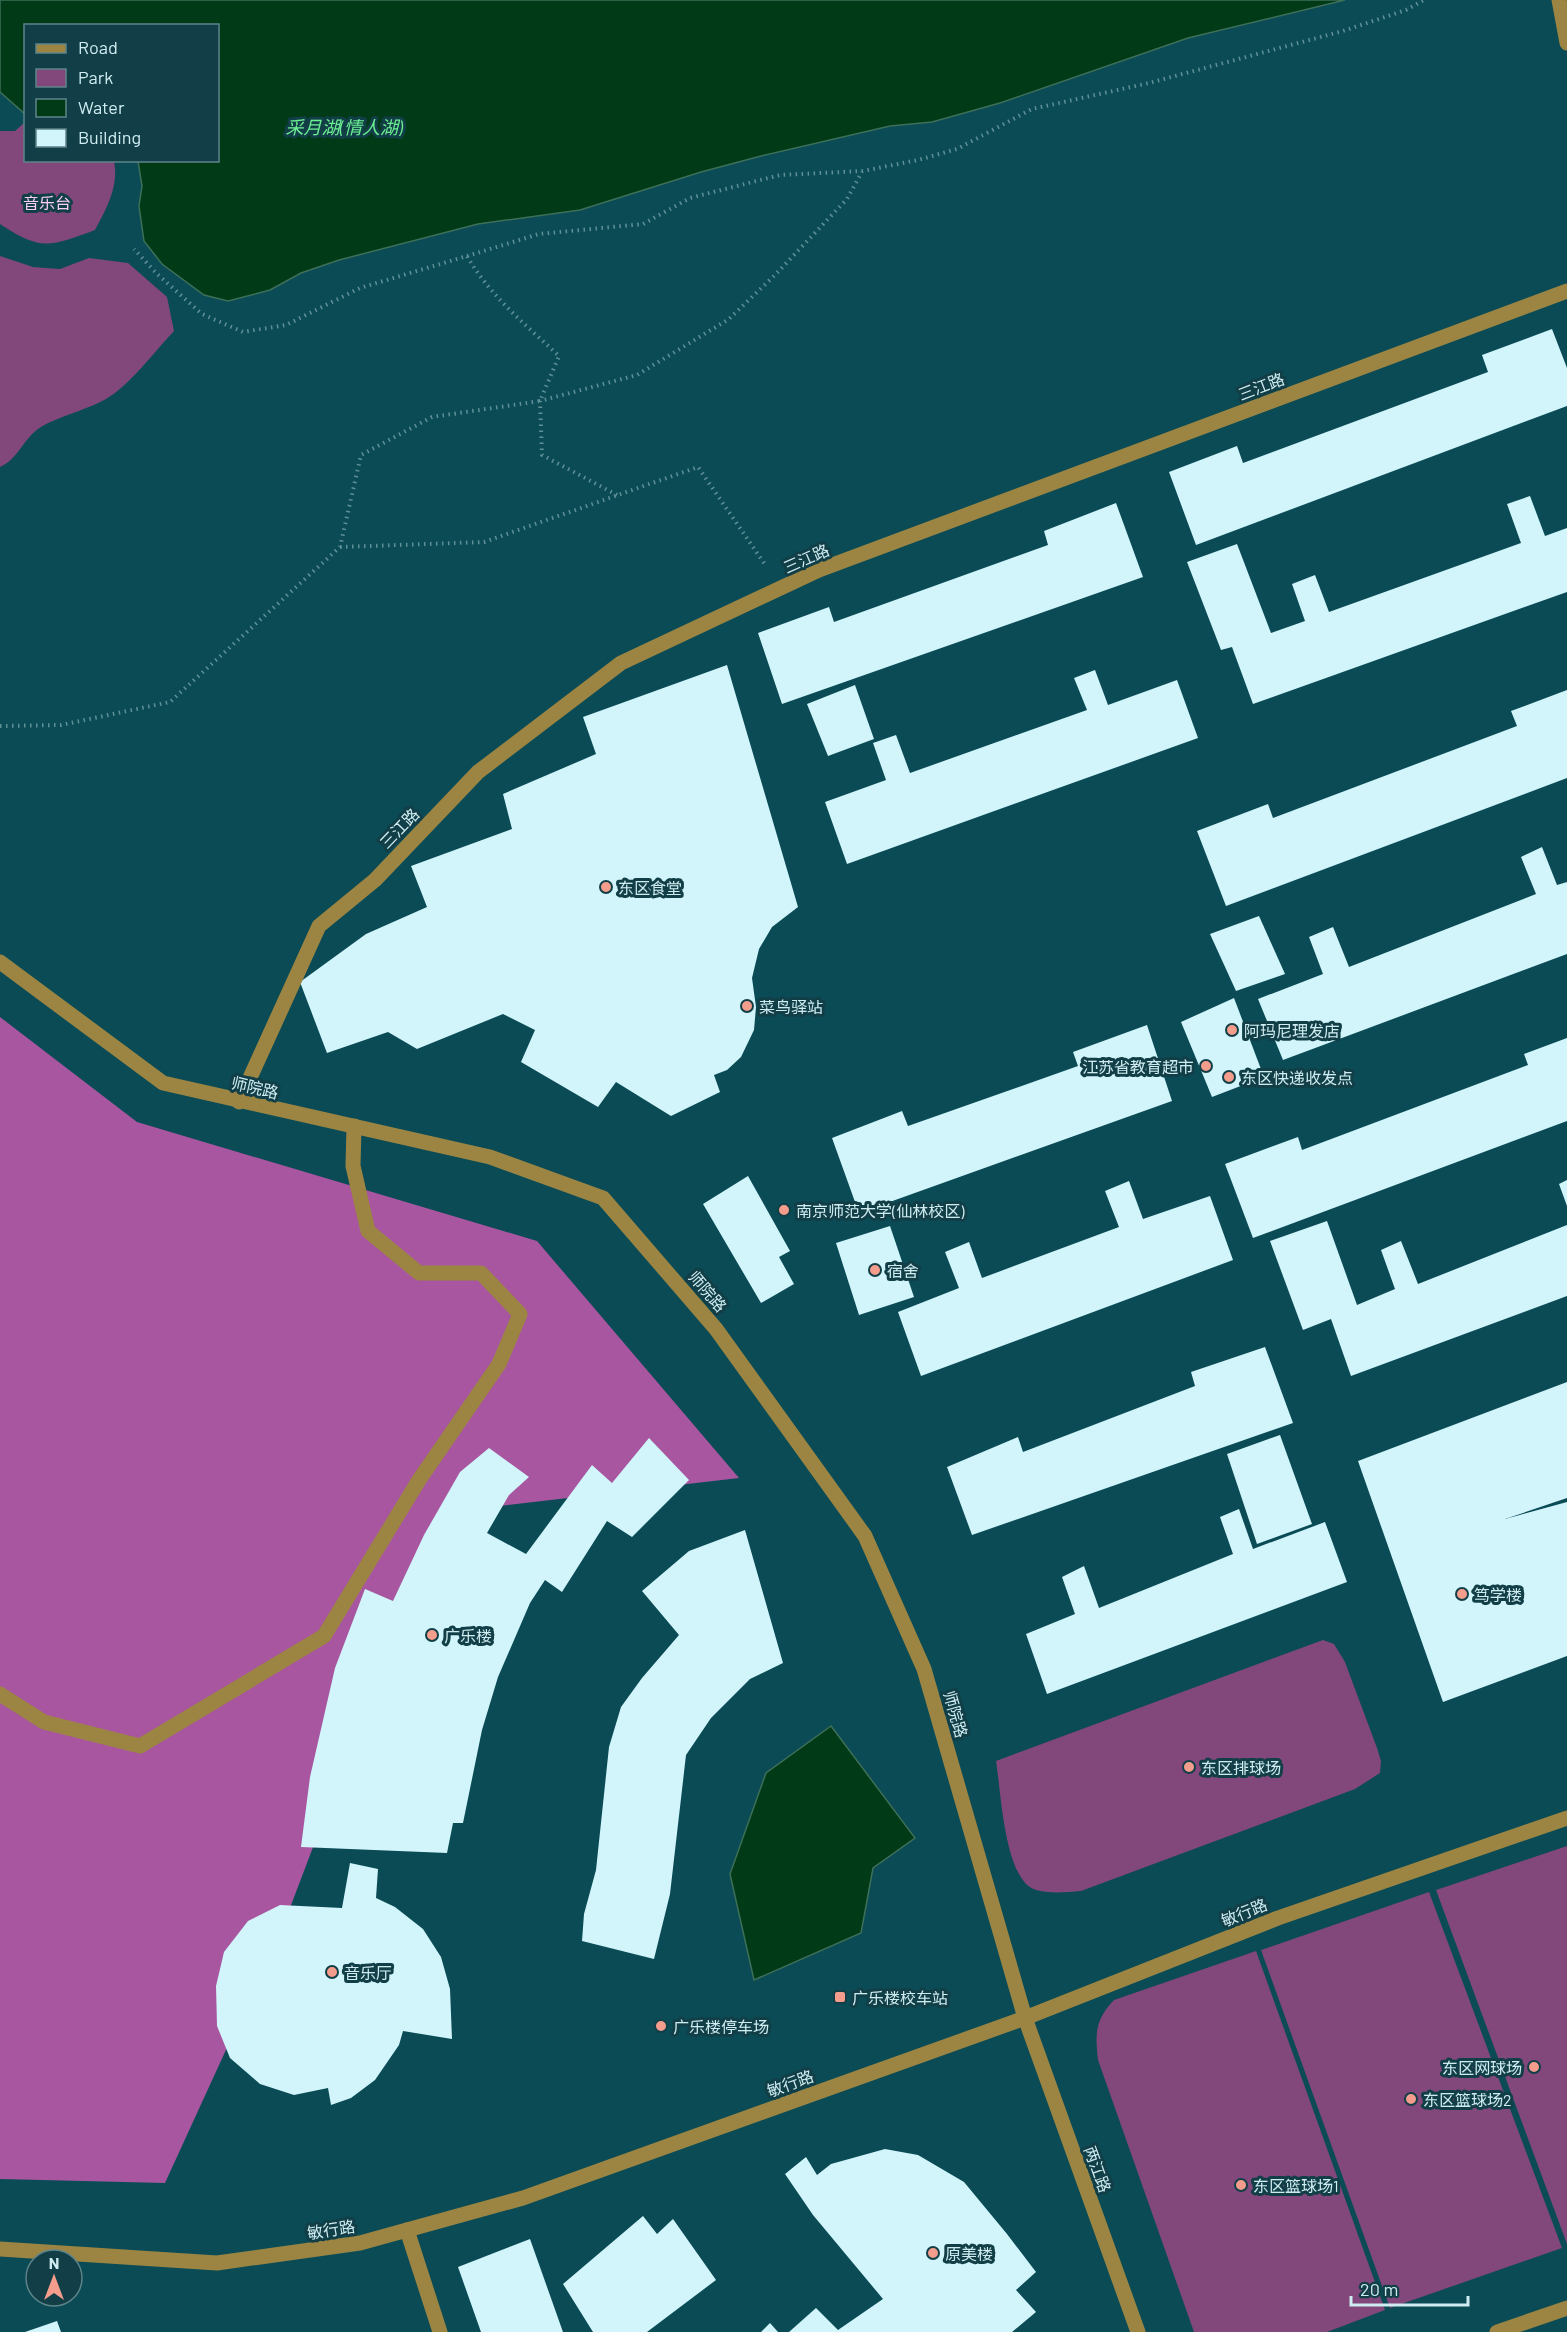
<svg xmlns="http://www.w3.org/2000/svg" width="1567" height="2332" viewBox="0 0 1567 2332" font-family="Barlow,'Noto Sans SC',sans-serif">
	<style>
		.green { fill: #82477b }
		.forest { fill: #a7569f }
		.water { fill: #003a17; stroke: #3e6f58; stroke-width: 1.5 }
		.building { fill: #d2f5fc }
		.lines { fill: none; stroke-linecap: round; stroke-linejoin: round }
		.path { stroke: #5f9098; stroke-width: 4; stroke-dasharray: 1.5 4.5; stroke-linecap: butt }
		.minor { stroke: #9c8543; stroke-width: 15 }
		.poi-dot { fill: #f49d8d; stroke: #123f47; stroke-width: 2 }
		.labels { text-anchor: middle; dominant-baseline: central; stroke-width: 6; stroke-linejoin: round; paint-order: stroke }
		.park-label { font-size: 16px; fill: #f9cef3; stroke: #123f47 }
		.street-label { font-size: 16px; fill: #cfecf1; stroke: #123f47 }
		.poi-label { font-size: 16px; fill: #cfecf1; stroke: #123f47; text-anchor: start }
		.water-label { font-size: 18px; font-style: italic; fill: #6cee93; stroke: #123f47 }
	</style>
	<rect width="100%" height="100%" fill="#0a4b55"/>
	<g class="green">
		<path d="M25,122L26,160L114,161C119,186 107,208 95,230C51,246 42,252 0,224V131H15Z"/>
		<path d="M0,256L33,267L60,269L89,258L128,263L167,297L174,331C155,351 129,386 106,399C87,410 53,418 38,429C23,440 17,460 0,467Z"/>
		<path d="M1323,1640L1334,1644L1345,1662L1377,1748L1381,1761L1380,1773L1355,1789L1081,1891C1066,1892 1038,1896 1026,1884C1004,1861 1001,1794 996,1761Z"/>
		<polygon points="1567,1846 1567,2244 1436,1890"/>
		<polygon points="1429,1892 1562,2248 1390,2308 1261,1950"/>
		<path d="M1256,1951L1385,2310L1327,2332H1194L1098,2060C1095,2033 1095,2020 1114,2000Z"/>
	</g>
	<polygon class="forest" points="0,1017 137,1122 537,1241 739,1478 440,1513 285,1921 165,2183 0,2179"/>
	<g class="water">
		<polygon points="0,0 1345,0 1188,38 1000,103 932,122 890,126 761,156 701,172 580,210 478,224 339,260 301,273 270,290 228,301 204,295 162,264 144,241 139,206 142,186 138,161 218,160 218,26 26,26 25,114 0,92"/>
		<polygon points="831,1726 915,1838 873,1868 861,1933 754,1980 730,1874 766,1773"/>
	</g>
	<g class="building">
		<polygon points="1552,329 1567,368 1567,406 1196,545 1169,472 1237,446 1243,463 1488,372 1482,355"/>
		<polygon points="1530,496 1545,536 1567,528 1567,592 1253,704 1232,647 1221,650 1187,562 1237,544 1271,633 1305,621 1292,584 1315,575 1329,612 1521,543 1507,504"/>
		<polygon points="1116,503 1143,577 782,704 758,633 829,607 834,622 1048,545 1044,531"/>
		<polygon points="727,665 798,907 772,927 759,949 752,978 756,1007 754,1030 741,1057 727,1070 714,1075 720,1092 671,1116 616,1082 598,1107 521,1062 535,1030 503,1014 417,1049 388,1032 327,1053 300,982 366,934 427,907 411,866 512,829 503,794 596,754 583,717"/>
		<polygon points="1095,670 1108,705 1177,680 1198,738 847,864 825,802 886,780 873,743 896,735 910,773 1087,710 1074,678"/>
		<polygon points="855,685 874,739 828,756 807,704"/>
		<polygon points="1567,690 1567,778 1226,906 1197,831 1268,804 1273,818 1517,726 1511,711"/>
		<polygon points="1542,847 1557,885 1567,882 1567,954 1283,1060 1258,999 1323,974 1309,937 1333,927 1349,967 1536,894 1521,857"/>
		<polygon points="1259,916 1285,974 1236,991 1210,934"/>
		<polygon points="1234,998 1264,1077 1212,1097 1181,1022"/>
		<polygon points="1147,1025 1172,1101 859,1213 832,1138 902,1111 908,1126 1078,1066 1073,1052"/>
		<polygon points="1567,1038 1567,1121 1253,1238 1225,1164 1298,1137 1302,1150 1528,1065 1524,1054"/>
		<polygon points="748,1176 790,1251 779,1257 794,1284 761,1303 703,1204"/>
		<polygon points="1567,1180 1567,1206 1559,1184"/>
		<polygon points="1129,1181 1143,1219 1210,1196 1233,1260 921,1376 898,1312 959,1288 945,1252 969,1242 982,1278 1119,1227 1105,1191"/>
		<polygon points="1327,1221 1357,1305 1395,1289 1381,1250 1401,1241 1418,1284 1567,1225 1567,1296 1351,1376 1331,1319 1303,1330 1270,1241"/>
		<polygon points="890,1226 914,1297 859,1315 836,1243"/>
		<polygon points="1265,1347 1293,1423 972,1535 947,1467 1018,1437 1023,1452 1195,1386 1191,1372"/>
		<polygon points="1567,1382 1567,1498 1505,1519 1567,1502 1567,1656 1443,1702 1358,1461"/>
		<polygon points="1280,1435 1312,1524 1257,1544 1227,1454"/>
		<polygon points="649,1438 689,1480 632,1537 607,1521 562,1592 545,1580 530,1603 498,1677 482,1730 463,1823 453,1823 447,1853 301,1847 310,1777 335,1668 365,1589 393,1601 424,1535 460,1472 489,1448 529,1477 509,1495 487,1533 526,1554 592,1465 612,1483"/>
		<polygon points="1239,1509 1253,1549 1325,1522 1347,1582 1047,1694 1026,1634 1075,1614 1062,1577 1084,1566 1099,1608 1233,1554 1220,1517"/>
		<polygon points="745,1530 783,1663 750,1679 711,1718 686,1755 670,1894 654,1959 582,1941 584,1914 596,1870 609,1747 621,1707 642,1678 679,1635 642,1591 689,1551"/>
		<polygon points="350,1863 378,1869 376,1898 395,1907 423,1929 441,1957 450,1989 452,2039 403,2031 399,2045 375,2080 351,2098 331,2105 328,2088 294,2095 260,2084 230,2058 217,2026 216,1986 224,1952 248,1921 280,1905 342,1908"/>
		<polygon points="885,2149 918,2155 964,2182 1007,2234 1036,2272 1016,2290 1036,2312 1012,2332 789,2332 816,2308 838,2330 883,2299 813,2215 785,2174 806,2157 817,2175 831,2164"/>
		<polygon points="643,2216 657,2234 673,2219 716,2280 647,2332 593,2332 563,2284"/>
		<polygon points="530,2239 563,2332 481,2332 458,2267"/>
		<polygon points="57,2321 61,2332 25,2332"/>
		<polygon points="770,2323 778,2332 761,2332"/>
	</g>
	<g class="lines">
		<g class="path">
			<polyline points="467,256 539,234 643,224 690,198 780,175 863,171 918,160 957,149 1032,109 1149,83 1343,31 1406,10 1424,0"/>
			<polyline points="617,495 542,455 540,401 637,375 729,319 776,274 847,199 862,172"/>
			<polyline points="340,547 484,542 698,467 766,566"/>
			<path d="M0,726L61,725L170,702L340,547L361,455L432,417L540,401L559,356C526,325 490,296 467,256L360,288L286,325L243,332L202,314L157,274L134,249"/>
		</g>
		<g class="minor">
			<polyline points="1559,0 1567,43"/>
			<polyline points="0,962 163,1083 490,1157 603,1198 716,1329 865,1536 924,1669 1025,2018 1138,2332"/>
			<polyline points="239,1102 319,926 375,880 478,772 621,663 819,570 1567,291"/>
			<polyline points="0,1694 44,1722 140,1746 324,1636 419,1480 499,1364 520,1314 481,1273 419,1273 368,1231 353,1166 354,1126"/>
			<polyline points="407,2230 440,2332"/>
			<polyline points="0,2249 217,2263 360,2243 407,2230 523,2198 1025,2018 1278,1918 1567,1818"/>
			<polyline points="1497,2332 1567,2308"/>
		</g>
	</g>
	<g class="poi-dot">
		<circle cx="606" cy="887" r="6"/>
		<circle cx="747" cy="1006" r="6"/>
		<circle cx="1232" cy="1030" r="6"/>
		<circle cx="1206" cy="1066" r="6"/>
		<circle cx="1229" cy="1077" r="6"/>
		<circle cx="784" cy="1210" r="6"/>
		<circle cx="875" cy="1270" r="6"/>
		<circle cx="1462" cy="1594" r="6"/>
		<circle cx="432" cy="1635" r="6"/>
		<circle cx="1189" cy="1767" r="6"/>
		<circle cx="332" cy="1972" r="6"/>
		<rect x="834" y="1991" width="12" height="12" rx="3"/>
		<circle cx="661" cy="2026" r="6"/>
		<circle cx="1534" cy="2067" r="6"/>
		<circle cx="1411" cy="2099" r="6"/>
		<circle cx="1241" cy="2185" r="6"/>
		<circle cx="933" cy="2253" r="6"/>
	</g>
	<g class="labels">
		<g class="park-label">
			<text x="47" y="202">音乐台</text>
		</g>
		<g class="street-label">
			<text transform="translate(1261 386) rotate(-21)">三江路</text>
			<text transform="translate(806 558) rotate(-24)">三江路</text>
			<text transform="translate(399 828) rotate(-46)">三江路</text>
			<text transform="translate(255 1087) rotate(13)">师院路</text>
			<text transform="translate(708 1291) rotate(49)">师院路</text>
			<text transform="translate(956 1714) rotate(74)">师院路</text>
			<text transform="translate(1244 1912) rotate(-22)">敏行路</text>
			<text transform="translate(790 2083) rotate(-20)">敏行路</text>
			<text transform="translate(1098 2169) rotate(70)">两江路</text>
			<text transform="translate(331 2229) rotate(-9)">敏行路</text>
		</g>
		<g class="poi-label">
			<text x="618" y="887">东区食堂</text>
			<text x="759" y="1006">菜鸟驿站</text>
			<text x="1244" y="1030">阿玛尼理发店</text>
			<text x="1194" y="1066" text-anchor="end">江苏省教育超市</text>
			<text x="1241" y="1077">东区快递收发点</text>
			<text x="796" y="1210">南京师范大学(仙林校区)</text>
			<text x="887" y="1270">宿舍</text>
			<text x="1474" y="1594">笃学楼</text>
			<text x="444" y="1635">广乐楼</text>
			<text x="1201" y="1767">东区排球场</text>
			<text x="344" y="1972">音乐厅</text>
			<text x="852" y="1997">广乐楼校车站</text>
			<text x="673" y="2026">广乐楼停车场</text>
			<text x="1522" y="2067" text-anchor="end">东区网球场</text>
			<text x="1423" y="2099">东区篮球场2</text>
			<text x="1253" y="2185">东区篮球场1</text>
			<text x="945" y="2253">原美楼</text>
		</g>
		<g class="water-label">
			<text x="344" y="127">采月湖(情人湖)</text>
		</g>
	</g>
	<rect x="24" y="24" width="195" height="138" fill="#123f47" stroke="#5e848b" stroke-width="1.5"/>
	<rect x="36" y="44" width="30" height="9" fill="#9c8543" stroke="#5e848b" stroke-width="1.5"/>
	<text x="78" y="54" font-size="18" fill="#cfecf1">Road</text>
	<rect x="36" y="69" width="30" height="18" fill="#82477b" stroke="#5e848b" stroke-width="1.5"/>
	<text x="78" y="84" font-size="18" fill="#cfecf1">Park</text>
	<rect x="36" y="99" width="30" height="18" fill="#003a17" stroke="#5e848b" stroke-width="1.5"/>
	<text x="78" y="114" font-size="18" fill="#cfecf1">Water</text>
	<rect x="36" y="129" width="30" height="18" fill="#d2f5fc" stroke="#5e848b" stroke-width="1.5"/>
	<text x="78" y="144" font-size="18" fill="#cfecf1">Building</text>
	<g transform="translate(54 2278)"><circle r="28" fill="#123f47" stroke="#5e848b" stroke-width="1.5"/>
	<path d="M0-4.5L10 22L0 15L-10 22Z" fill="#f49d8d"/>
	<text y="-9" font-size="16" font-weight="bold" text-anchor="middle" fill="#cfecf1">N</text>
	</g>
	<path d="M1351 2296v9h117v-9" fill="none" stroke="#cfecf1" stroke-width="3"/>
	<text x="1360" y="2296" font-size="18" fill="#cfecf1" stroke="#123f47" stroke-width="4.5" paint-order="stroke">20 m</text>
</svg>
